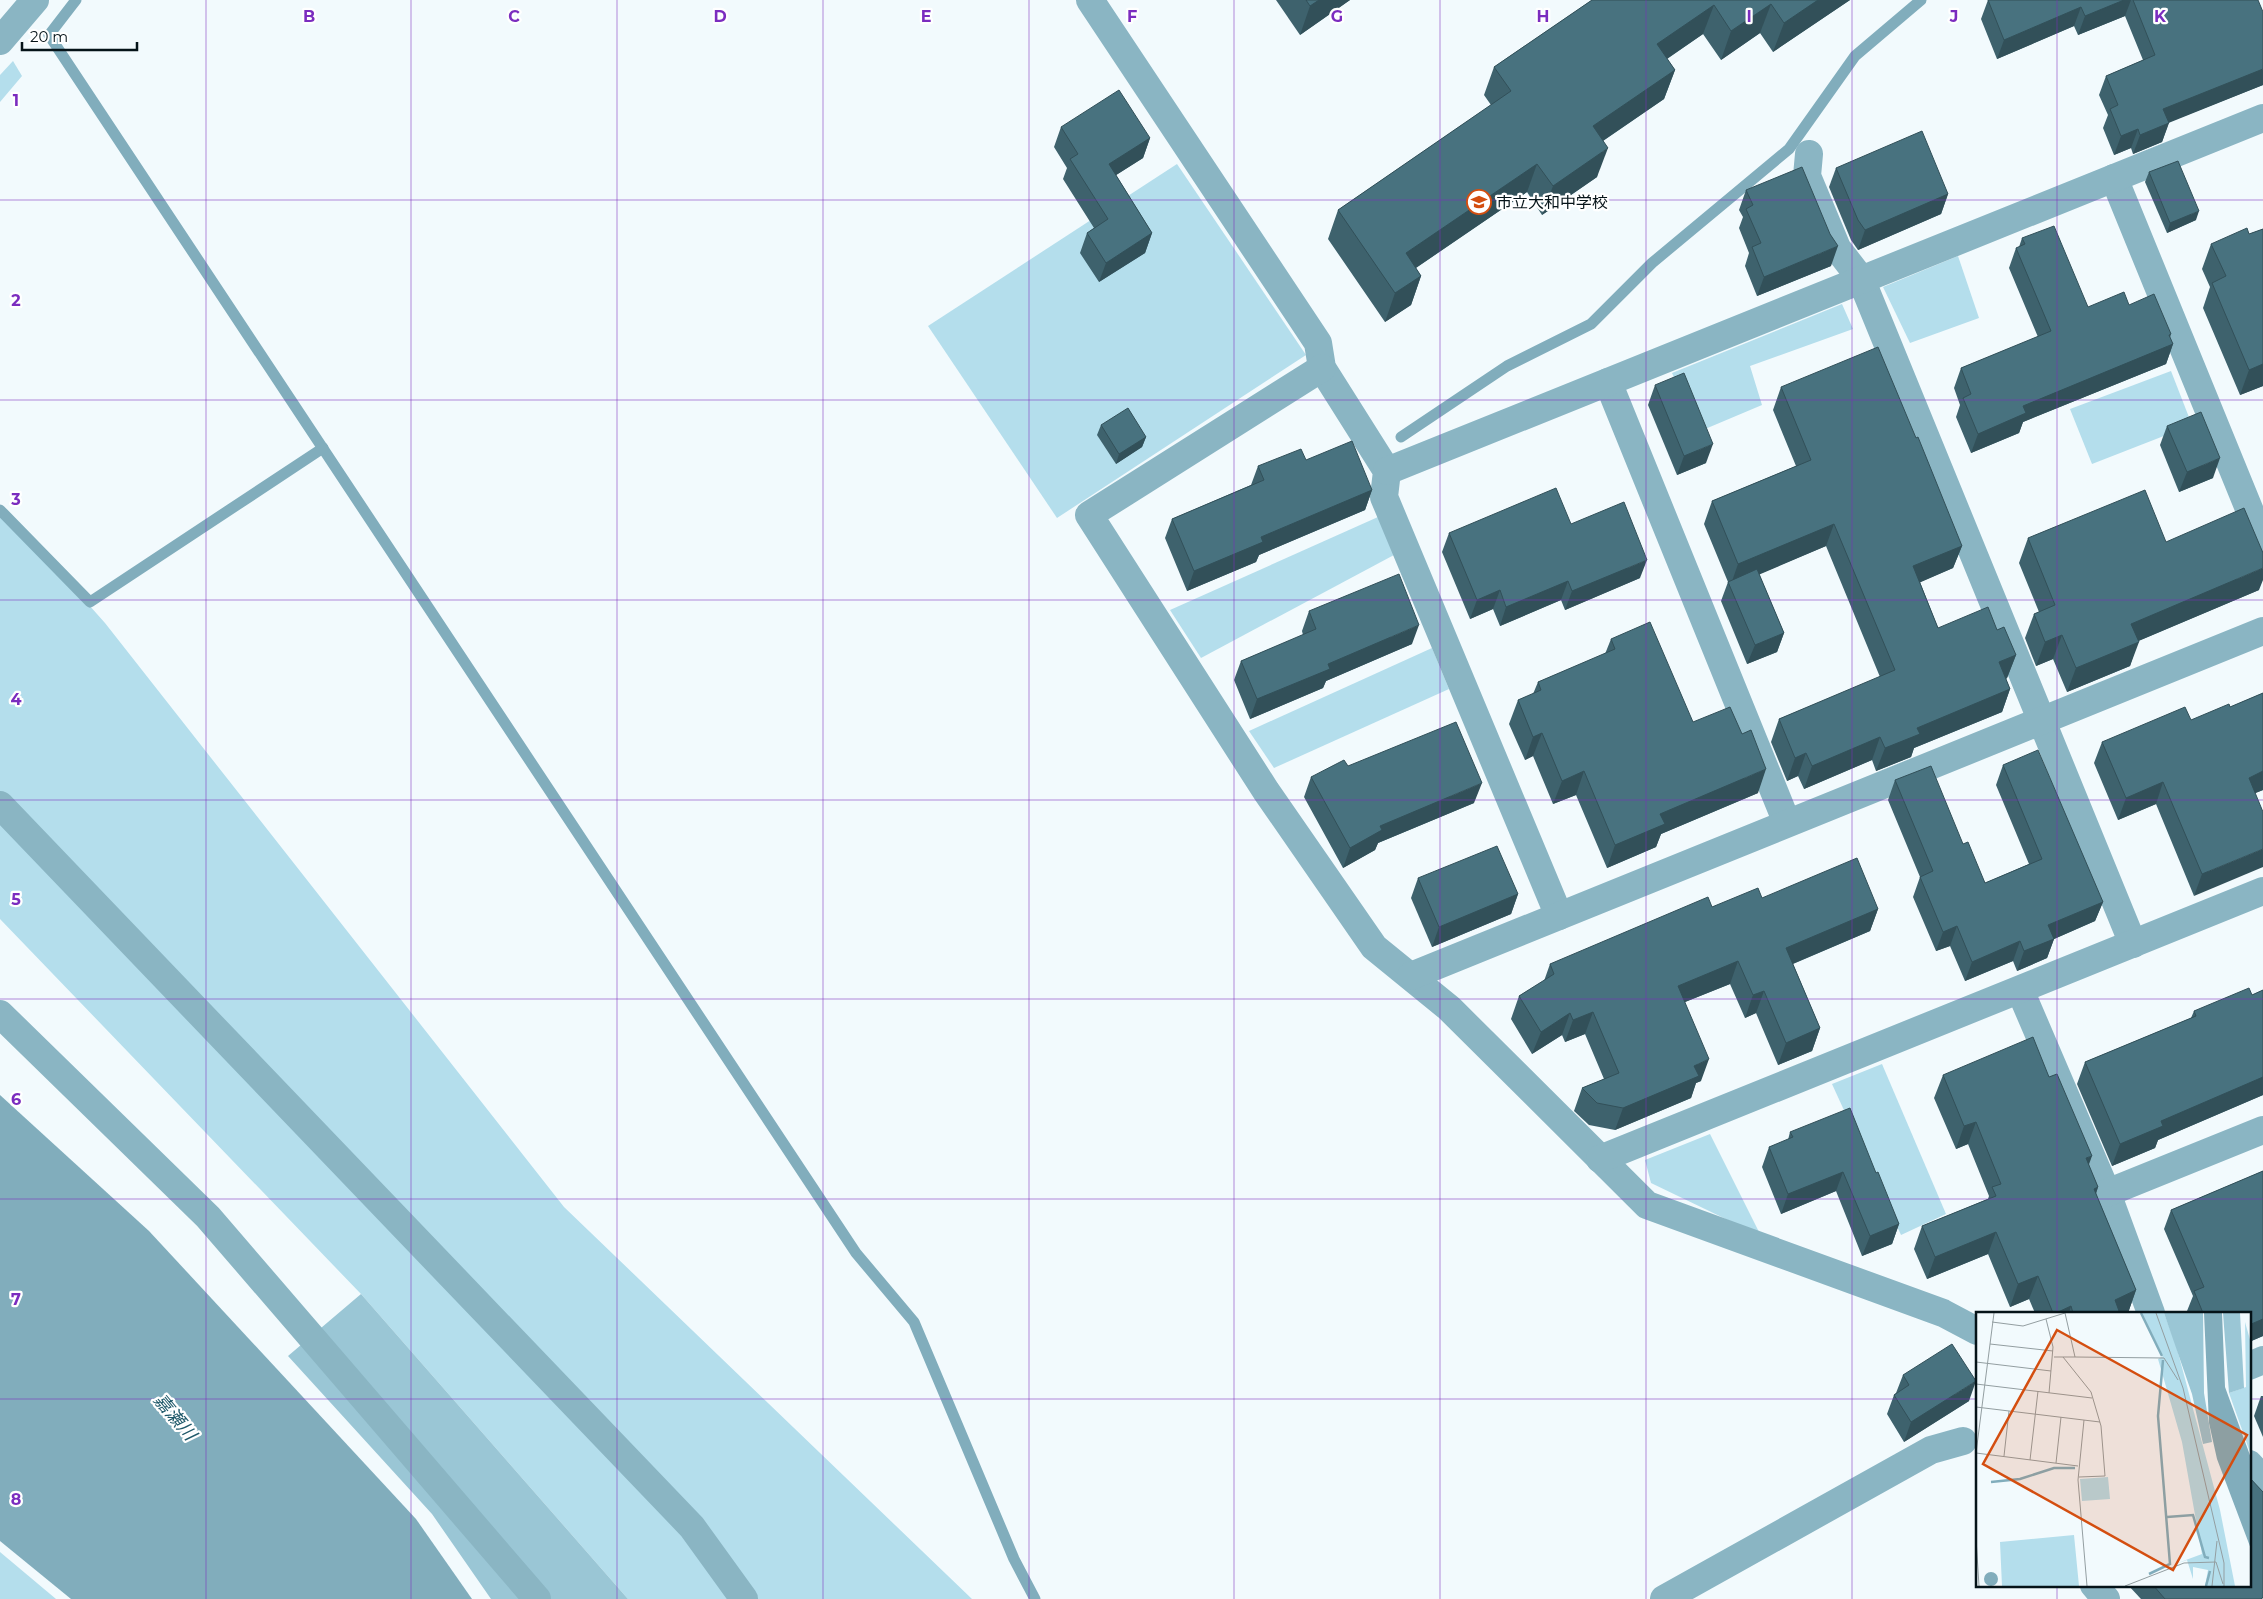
<svg xmlns="http://www.w3.org/2000/svg" width="2263" height="1599" viewBox="0 0 2263 1599" font-family="Montserrat,'Noto Sans JP',sans-serif">
	<style>
		.green { fill: #b4deec }
		.forest { fill: #9ac6d5 }
		.water { fill: #81adbc }
		.lines { fill: none; stroke-linecap: round; stroke-linejoin: round }
		.stream { stroke: #81adbc; stroke-width: 11 }
		.minor { stroke: #8ab5c3; stroke-width: 28 }
		.wall { fill: #3e626d }
		.shaded-wall { fill: #325059 }
		.building { fill: #48727f; stroke: #325059 }
		.grid { fill: none; stroke: #7b2cbf; stroke-width: 1; stroke-opacity: 0.55 }
		.labels { text-anchor: middle; dominant-baseline: central; stroke-width: 4.5; stroke-linejoin: round; paint-order: stroke }
		.poi-label { font-size: 16px; fill: #051318; stroke: #fff; text-anchor: start }
		.water-label { font-size: 18px; font-style: italic; fill: #1f596a; stroke: #fff }
		.inset-river { fill: none; stroke: #81adbc; stroke-width: 2.5 }
		.inset-road { fill: none; stroke: #939ea1; stroke-width: 1 }
		.view { fill: #d44e10; fill-opacity: 0.15; stroke: #d44e10; stroke-width: 2.5 }
		.inset-edge { fill: none; stroke: #051318; stroke-width: 2.5 }
		.grid-label { font-size: 16px; text-anchor: middle; font-weight: bold; fill: #7b2cbf; stroke: #fff; stroke-width: 4.5; stroke-linejoin: round; paint-order: stroke }
	</style>
	<rect width="100%" height="100%" fill="#f2fafd"/>
	<g class="green">
		<polygon points="13,61 22,76 0,102 0,75"/>
		<polygon points="1177,164 1306,355 1057,518 928,326"/>
		<polygon points="1958,256 1979,318 1910,343 1883,287"/>
		<polygon points="1842,304 1853,329 1750,366 1762,405 1698,432 1672,373"/>
		<polygon points="2171,371 2192,425 2092,464 2070,409"/>
		<polygon points="0,505 105,623 564,1207 972,1599 628,1599 361,1294 0,919"/>
		<polygon points="1378,517 1394,555 1201,658 1170,610"/>
		<polygon points="1432,648 1449,689 1274,768 1249,731"/>
		<polygon points="1882,1064 1946,1214 1901,1235 1832,1084"/>
		<polygon points="1710,1134 1761,1236 1651,1183 1645,1160"/>
		<polygon points="0,1552 56,1599 0,1599"/>
	</g>
	<polygon class="forest" points="361,1294 628,1599 491,1599 432,1514 288,1356"/>
	<polygon class="water" points="0,1095 149,1231 416,1519 472,1599 71,1599 0,1541"/>
	<g class="lines">
		<g class="stream">
			<polyline points="76,0 49,35 856,1253 914,1322 1014,1559 1035,1599"/>
			<polyline points="1401,437 1507,366 1591,324 1652,263 1789,149 1855,56 1921,0"/>
			<polyline points="0,510 90,602 323,448"/>
		</g>
		<g class="minor">
			<polyline points="1090,0 1318,343 1322,368 1387,471 1384,497 1559,916"/>
			<polyline points="0,41 35,0"/>
			<polyline points="1809,154 1807,176 1837,248 1861,279 2133,944"/>
			<polyline points="2114,178 2263,543"/>
			<polyline points="1322,368 1089,515 1266,791 1374,947 1449,1008 1647,1205 1943,1313 1977,1331"/>
			<polyline points="1608,382 1787,823"/>
			<polyline points="1387,471 2263,118"/>
			<polyline points="0,805 692,1527 744,1599"/>
			<polyline points="1411,976 2263,631"/>
			<polyline points="2020,990 2107,1193 2151,1313"/>
			<polyline points="0,1014 208,1217 537,1599"/>
			<polyline points="1600,1159 2263,891"/>
			<polyline points="2107,1193 2263,1130"/>
			<polyline points="2249,1366 2263,1360"/>
			<polyline points="2249,1464 2263,1479"/>
			<polyline points="2094,1585 2106,1599"/>
			<polyline points="1664,1599 1931,1450 1963,1441"/>
		</g>
	</g>
	<g class="wall">
		<polygon points="1276,0 1350,0 1300,35"/>
		<polygon points="1592,0 1850,0 1773,52 1760,33 1721,60 1703,34 1667,59 1675,70 1664,99 1603,141 1597,177 1542,215 1527,192 1416,268 1421,276 1411,305 1385,322 1328,239 1338,210 1491,105 1484,95 1494,67"/>
		<polygon points="1988,0 2258,0 2263,85 2169,122 2162,142 2133,154 2131,148 2114,155 2103,128 2108,115 2099,95 2106,76 2143,60 2125,16 2078,35 2074,26 1997,59 1981,19"/>
		<polygon points="1061,127 1150,138 1143,158 1116,175 1152,233 1145,253 1099,282 1080,253 1087,233 1094,228 1063,179 1067,168 1054,147"/>
		<polygon points="1836,168 1948,194 1941,214 1858,250 1851,240 1829,187"/>
		<polygon points="2149,172 2196,220 2167,233 2145,182"/>
		<polygon points="1746,190 1831,266 1757,296 1745,266 1749,253 1739,228 1743,217 1739,210"/>
		<polygon points="2263,229 2263,386 2240,395 2203,308 2210,287 2202,269 2211,244 2249,234"/>
		<polygon points="2022,238 2088,307 2129,305 2170,338 2173,344 2166,364 2023,422 2019,433 1971,453 1956,417 1960,405 1954,388 1961,368 2038,337 2009,268 2016,248 2019,247"/>
		<polygon points="1655,385 1706,463 1677,475 1648,405"/>
		<polygon points="1781,387 1962,546 1953,568 1920,582 1938,628 1997,630 2016,655 2007,678 2006,679 2010,689 2002,712 1914,748 1911,757 1876,771 1872,760 1804,789 1798,776 1787,781 1771,742 1779,719 1880,677 1826,546 1759,574 1784,633 1777,652 1747,664 1721,601 1728,582 1704,524 1712,501 1796,466 1773,410"/>
		<polygon points="1101,425 1146,437 1142,447 1116,464 1097,435"/>
		<polygon points="2167,426 2213,478 2179,492 2160,445"/>
		<polygon points="1306,460 1372,490 1365,510 1259,555 1256,562 1187,591 1165,538 1172,519 1251,485 1258,466"/>
		<polygon points="1571,524 1640,578 1565,610 1561,600 1500,626 1493,609 1470,619 1442,552 1449,533"/>
		<polygon points="2028,538 2166,542 2259,590 2138,641 2130,666 2067,692 2053,659 2036,666 2025,638 2034,614 2039,612 2019,563"/>
		<polygon points="1309,611 1412,644 1326,681 1323,688 1250,719 1234,680 1241,661 1303,635 1302,631"/>
		<polygon points="1611,639 1693,722 1758,793 1661,834 1656,847 1607,868 1576,795 1553,804 1533,756 1525,760 1509,724 1518,700 1533,694 1538,682 1605,654"/>
		<polygon points="2263,693 2263,790 2255,793 2194,896 2156,804 2118,820 2094,763 2102,742 2191,720 2230,707"/>
		<polygon points="2003,765 2103,902 2095,921 2054,939 2047,958 2017,971 2013,961 1965,981 1950,946 1936,951 1913,897 1920,877 1888,800 1895,780 1963,844 1985,883 2029,864 1996,785"/>
		<polygon points="1348,766 1474,803 1378,843 1375,850 1343,868 1304,797 1311,777"/>
		<polygon points="1418,878 1518,894 1511,914 1432,947 1411,898"/>
		<polygon points="1762,898 1878,909 1870,931 1793,964 1820,1028 1812,1051 1778,1065 1756,1013 1745,1018 1730,984 1685,1002 1701,1081 1696,1083 1691,1098 1615,1130 1589,1125 1574,1111 1582,1088 1604,1079 1585,1034 1565,1042 1562,1035 1532,1054 1511,1019 1519,996 1544,981 1550,964 1712,907"/>
		<polygon points="2263,990 2263,1095 2158,1140 2155,1148 2112,1166 2077,1084 2085,1062 2191,1018 2194,1011 2252,995"/>
		<polygon points="1943,1075 2049,1077 2098,1187 2096,1194 2136,1290 2128,1313 2035,1313 2029,1299 2010,1307 1988,1254 1927,1279 1914,1249 1922,1226 1988,1199 1989,1196 1968,1144 1956,1149 1934,1098"/>
		<polygon points="1790,1132 1876,1173 1899,1224 1892,1244 1862,1256 1836,1191 1781,1214 1762,1167 1769,1147 1788,1140"/>
		<polygon points="2263,1171 2263,1336 2249,1342 2249,1313 2188,1313 2187,1311 2193,1296 2164,1229 2171,1210"/>
		<polygon points="1903,1375 1969,1401 1904,1442 1887,1414 1894,1395 1896,1393"/>
		<polygon points="2261,1396 2263,1396 2263,1437 2254,1416"/>
		<polygon points="2128,1585 2249,1585 2263,1599 2141,1599"/>
	</g>
	<g class="shaded-wall">
		<polygon points="1319,0 1350,0 1300,35 1310,6"/>
		<polygon points="1818,0 1850,0 1773,52 1784,23"/>
		<polygon points="2124,0 2131,0 2125,16 2078,35 2085,16"/>
		<polygon points="1771,4 1760,33 1721,60 1731,31"/>
		<polygon points="1714,5 1703,34 1646,73 1657,44"/>
		<polygon points="2081,7 2074,26 1997,59 2004,40"/>
		<polygon points="2263,69 2263,85 2156,128 2163,109"/>
		<polygon points="1675,70 1664,99 1582,155 1593,126"/>
		<polygon points="2169,123 2162,142 2133,154 2140,135"/>
		<polygon points="2138,129 2131,148 2114,155 2121,136"/>
		<polygon points="1150,138 1143,158 1102,184 1109,164"/>
		<polygon points="1608,148 1597,177 1542,215 1553,186"/>
		<polygon points="1537,164 1527,192 1395,282 1406,253"/>
		<polygon points="1948,194 1941,214 1858,250 1865,230"/>
		<polygon points="2199,211 2196,220 2167,233 2170,223"/>
		<polygon points="1152,233 1145,253 1099,282 1106,263"/>
		<polygon points="1838,246 1831,266 1757,296 1764,277"/>
		<polygon points="1421,276 1411,305 1385,322 1395,293"/>
		<polygon points="2171,334 2167,347 2173,344 2166,364 2023,422 2019,433 1971,453 1978,434 2023,406"/>
		<polygon points="2263,364 2263,386 2240,395 2249,370"/>
		<polygon points="1146,437 1142,447 1116,464 1119,454"/>
		<polygon points="1713,444 1706,463 1677,475 1684,456"/>
		<polygon points="2220,458 2213,478 2179,492 2187,472"/>
		<polygon points="1372,490 1365,510 1259,555 1256,562 1187,591 1194,571 1261,537"/>
		<polygon points="1834,524 1826,546 1730,587 1738,564"/>
		<polygon points="1962,546 1953,568 1905,589 1913,566"/>
		<polygon points="1647,560 1640,578 1565,610 1572,591"/>
		<polygon points="2263,568 2263,580 2259,590 2122,648 2131,624"/>
		<polygon points="1568,581 1561,600 1500,626 1506,607"/>
		<polygon points="1500,590 1493,609 1470,619 1477,600"/>
		<polygon points="1419,625 1412,644 1326,681 1323,688 1250,719 1257,699 1328,664"/>
		<polygon points="1784,633 1777,652 1747,664 1755,645"/>
		<polygon points="2062,635 2053,659 2036,666 2045,642"/>
		<polygon points="2139,642 2130,666 2067,692 2076,668"/>
		<polygon points="2016,655 2007,678 1991,685 1999,662"/>
		<polygon points="2010,689 2002,712 1914,748 1911,757 1876,771 1885,748 1917,728"/>
		<polygon points="1542,733 1533,756 1525,760 1533,737"/>
		<polygon points="1880,737 1872,760 1804,789 1812,766"/>
		<polygon points="1806,753 1798,776 1787,781 1795,758"/>
		<polygon points="1766,769 1758,793 1661,834 1656,847 1607,868 1615,845 1660,814"/>
		<polygon points="1584,771 1576,795 1553,804 1562,781"/>
		<polygon points="2263,771 2263,790 2241,799 2249,778"/>
		<polygon points="2163,782 2156,804 2118,820 2126,798"/>
		<polygon points="1482,783 1474,803 1378,843 1375,850 1343,868 1350,848 1380,826"/>
		<polygon points="2263,849 2263,867 2194,896 2202,874"/>
		<polygon points="1518,894 1511,914 1432,947 1439,927"/>
		<polygon points="2103,902 2095,921 2054,939 2047,958 2017,971 2024,951 2048,925"/>
		<polygon points="1878,909 1870,931 1778,970 1786,948"/>
		<polygon points="1957,926 1950,946 1936,951 1943,932"/>
		<polygon points="2020,941 2013,961 1965,981 1972,962"/>
		<polygon points="1738,961 1730,984 1670,1008 1678,986"/>
		<polygon points="1764,991 1756,1013 1745,1018 1753,995"/>
		<polygon points="1593,1012 1585,1034 1565,1042 1573,1020"/>
		<polygon points="1570,1013 1562,1035 1532,1054 1541,1032"/>
		<polygon points="1820,1028 1812,1051 1778,1065 1786,1043"/>
		<polygon points="1709,1059 1701,1081 1696,1083 1691,1098 1615,1130 1623,1108 1694,1066"/>
		<polygon points="2263,1077 2263,1095 2158,1140 2155,1148 2112,1166 2120,1144 2161,1121"/>
		<polygon points="1976,1122 1968,1144 1956,1149 1964,1126"/>
		<polygon points="2092,1156 2084,1178 2086,1158"/>
		<polygon points="1843,1172 1836,1191 1781,1214 1788,1194"/>
		<polygon points="2098,1187 2090,1210 2094,1189"/>
		<polygon points="1899,1224 1892,1244 1862,1256 1870,1236"/>
		<polygon points="1996,1232 1988,1254 1927,1279 1935,1257"/>
		<polygon points="2038,1276 2029,1299 2010,1307 2018,1284"/>
		<polygon points="2136,1290 2128,1313 2110,1313 2115,1300"/>
		<polygon points="2071,1306 2069,1313 2056,1313"/>
		<polygon points="2263,1319 2263,1336 2249,1342 2249,1325"/>
		<polygon points="1976,1381 1969,1401 1904,1442 1911,1422"/>
	</g>
	<g class="building">
		<polygon points="1306,0 1319,0 1310,6"/>
		<polygon points="1592,0 1818,0 1784,23 1771,4 1731,31 1714,5 1657,44 1675,70 1593,126 1608,148 1553,186 1537,164 1406,253 1421,276 1395,293 1338,210 1511,91 1494,67"/>
		<polygon points="1988,0 2124,0 2085,16 2081,7 2004,40"/>
		<polygon points="2133,0 2258,0 2263,12 2263,69 2163,109 2169,123 2140,135 2138,129 2121,136 2110,109 2118,105 2106,76 2155,55"/>
		<polygon points="1119,90 1150,138 1109,164 1152,233 1106,263 1087,233 1108,219 1070,159 1078,154 1061,127"/>
		<polygon points="1922,131 1948,194 1865,230 1858,220 1836,168"/>
		<polygon points="2178,161 2199,211 2170,223 2149,172"/>
		<polygon points="1802,167 1830,234 1838,246 1764,277 1752,247 1761,243 1746,209 1753,205 1746,190"/>
		<polygon points="2054,226 2088,307 2124,292 2129,305 2154,294 2171,334 2169,335 2173,344 2023,406 2026,413 1978,434 1963,398 1971,394 1961,368 2051,331 2016,248 2025,244 2022,238"/>
		<polygon points="2247,228 2249,234 2263,229 2263,364 2249,370 2212,283 2226,276 2211,244"/>
		<polygon points="1878,347 1916,438 1918,437 1962,546 1913,566 1938,628 1988,607 1997,630 2004,627 2016,655 1999,662 2010,689 1917,728 1920,734 1885,748 1880,737 1812,766 1806,753 1795,758 1779,719 1895,670 1834,524 1738,564 1712,501 1811,460 1781,387"/>
		<polygon points="1684,373 1713,444 1684,456 1655,385"/>
		<polygon points="1128,408 1146,437 1119,454 1101,425"/>
		<polygon points="2201,412 2220,458 2187,472 2167,426"/>
		<polygon points="1352,441 1372,490 1261,537 1263,542 1194,571 1172,519 1264,480 1258,466 1301,449 1306,460"/>
		<polygon points="1556,488 1571,524 1624,502 1647,560 1572,591 1568,581 1506,607 1500,590 1477,600 1449,533"/>
		<polygon points="2145,490 2166,542 2244,508 2263,553 2263,568 2131,624 2139,642 2076,668 2062,635 2045,642 2034,614 2055,605 2028,538"/>
		<polygon points="1757,569 1784,633 1755,645 1728,582"/>
		<polygon points="1399,574 1419,625 1328,664 1330,669 1257,699 1241,661 1316,629 1309,611"/>
		<polygon points="1650,622 1693,722 1730,707 1742,734 1751,730 1766,769 1660,814 1665,824 1615,845 1584,771 1562,781 1542,733 1533,737 1518,700 1541,690 1538,682 1615,649 1611,639"/>
		<polygon points="2263,693 2263,771 2249,778 2263,812 2263,849 2202,874 2163,782 2126,798 2102,742 2185,707 2191,720 2229,704 2230,707"/>
		<polygon points="1456,722 1482,783 1380,826 1382,830 1350,848 1311,777 1344,760 1348,766"/>
		<polygon points="2038,750 2103,902 2048,925 2054,939 2024,951 2020,941 1972,962 1957,926 1943,932 1920,877 1933,871 1895,780 1931,766 1963,844 1968,842 1985,883 2042,859 2003,765"/>
		<polygon points="1497,846 1518,894 1439,927 1418,878"/>
		<polygon points="1857,858 1878,909 1786,948 1820,1028 1786,1043 1764,991 1753,995 1738,961 1678,986 1709,1059 1694,1066 1699,1076 1623,1108 1597,1103 1582,1088 1619,1073 1593,1012 1573,1020 1570,1013 1541,1032 1519,996 1554,974 1550,964 1708,897 1712,907 1758,888 1762,898"/>
		<polygon points="2249,988 2252,995 2263,990 2263,1077 2161,1121 2163,1126 2120,1144 2085,1062 2196,1016 2194,1011"/>
		<polygon points="2033,1037 2049,1077 2057,1074 2092,1156 2086,1158 2098,1187 2094,1189 2136,1290 2115,1300 2119,1311 2115,1313 2073,1313 2071,1306 2056,1313 2053,1313 2038,1276 2018,1284 1996,1232 1935,1257 1922,1226 1996,1196 1992,1187 2001,1184 1976,1122 1964,1126 1943,1075"/>
		<polygon points="1850,1108 1876,1173 1878,1172 1899,1224 1870,1236 1843,1172 1788,1194 1769,1147 1793,1137 1790,1132"/>
		<polygon points="2263,1171 2263,1319 2249,1325 2249,1313 2203,1313 2194,1291 2204,1287 2171,1210"/>
		<polygon points="1952,1344 1976,1381 1911,1422 1894,1395 1909,1385 1903,1375"/>
		<polygon points="2249,1477 2263,1492 2263,1597 2261,1599 2165,1599 2153,1585 2249,1585"/>
	</g>
	<path class="grid" d="M206,0V1599M411,0V1599M617,0V1599M823,0V1599M1029,0V1599M1234,0V1599M1440,0V1599M1646,0V1599M1852,0V1599M2057,0V1313M0,200H2263M0,400H2263M0,600H2263M0,800H2263M0,999H2263M0,1199H2263M0,1399H1977M2249,1399H2263M2057,1585V1599"/>
	<defs>
		<symbol id="school-ring" viewBox="-11 -11 22 22"><circle r="9.5" fill="#fff" stroke="#d44e10" stroke-width="1.5"/><path d="M0-5L7-2L0 1L-7-2ZM-4 1L0 2.5L4 1V4Q0 6-4 4Z" fill="#d44e10"/></symbol>
	</defs>
	<g fill-rule="evenodd">
		<use href="#school-ring" x="1465" y="188" width="28" height="28"/>
	</g>
	<g class="labels">
		<g class="poi-label">
			<text x="1496" y="202">市立大和中学校</text>
		</g>
		<g class="water-label">
			<text transform="translate(175 1417) rotate(50)">嘉瀬川</text>
		</g>
	</g>
	<g transform="translate(1976 1312)">
		<rect width="275" height="275" fill="#f2fafd"/>
		<path d="M166,1H188L200,33L244,198L259,274H229L232,258L217,255V267L211,248L199,252L226,242L206,130L182,47L187,44ZM269,10L275,31V143L253,81L270,75ZM132,165L134,187L106,189L104,167ZM98,223L103,274H26L24,230Z" fill="#b4deec"/>
		<path d="M188,1H227L228,81L236,130L227,132L216,82ZM247,1H264L268,76L253,81Z" fill="#9ac6d5"/>
		<path d="M228,1H246L249,75L275,146V237L241,147L233,111ZM8 267a7 7 0 1 1 14 0a7 7 0 1 1-14 0Z" fill="#81adbc"/>
		<path class="inset-river" d="M165,1L186,44M15,170L44,167L78,156H99M191,205L217,203L229,245L233,246M173,262L194,252L182,104L187,48M230,274L234,259"/>
		<path class="inset-road" d="M18,1L0,141L102,154M180,1L207,76L248,251V274M70,7L77,35L73,81M16,10L47,14L89,1L99,45H78M14,32L77,39M87,45L115,80L125,114L129,164L103,165M99,45L188,46L202,68M0,50L75,59M0,72L116,86M0,95L124,110M108,108L102,168L111,274M28,144L33,99M54,148L62,79M80,151L85,105M0,226L3,274M240,250L247,272M149,274L208,251L240,250M236,274L241,229"/>
		<path class="view" d="M81,18L271,123L197,258L7,152Z"/>
		<rect width="275" height="275" class="inset-edge"/>
	</g>
	<g class="grid-label">
		<text x="309" y="22">B</text>
		<text x="514" y="22">C</text>
		<text x="720" y="22">D</text>
		<text x="926" y="22">E</text>
		<text x="1132" y="22">F</text>
		<text x="1337" y="22">G</text>
		<text x="1543" y="22">H</text>
		<text x="1749" y="22">I</text>
		<text x="1954" y="22">J</text>
		<text x="2160" y="22">K</text>
		<text x="16" y="106">1</text>
		<text x="16" y="306">2</text>
		<text x="16" y="505">3</text>
		<text x="16" y="705">4</text>
		<text x="16" y="905">5</text>
		<text x="16" y="1105">6</text>
		<text x="16" y="1305">7</text>
		<text x="16" y="1505">8</text>
	</g>
	<path d="M22 42v8h115v-8" fill="none" stroke="#051318" stroke-width="2.5"/>
	<text x="30" y="42" font-size="15" fill="#051318" stroke="#ffffff" stroke-width="4" paint-order="stroke">20 m</text>
</svg>
